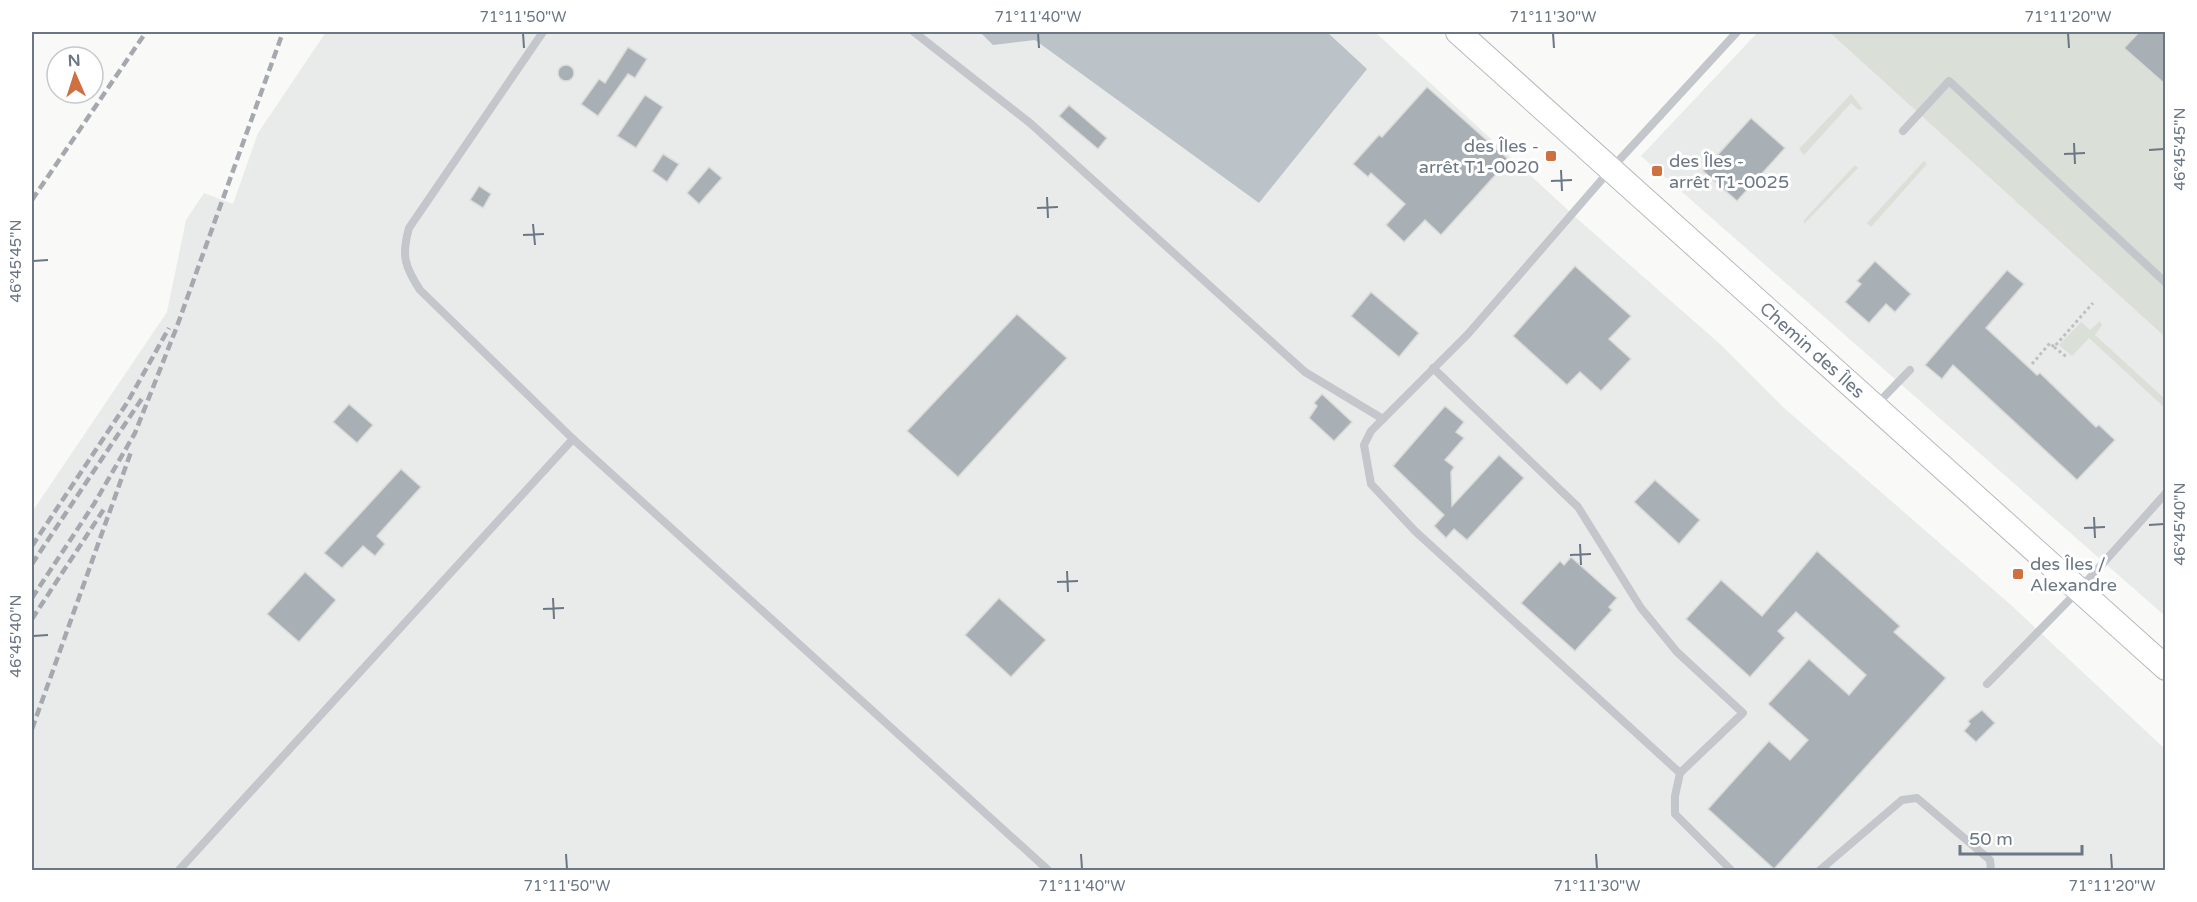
<svg xmlns="http://www.w3.org/2000/svg" width="2197" height="902" viewBox="0 0 2197 902" font-family="'Varela Round',sans-serif">
	<style>
		.built { fill: #e9ebea }
		.green { fill: #dadfd8 }
		.water { fill: #bbc3c8 }
		.building { fill: #a8afb5; stroke: #dadbd9; stroke-width: 1.5 }
		.lines { fill: none; stroke-linecap: round; stroke-linejoin: round }
		.secondary-casing { stroke: #b6babe; stroke-width: 26 }
		.path { stroke: #bdbfc2; stroke-width: 3; stroke-dasharray: 3 3; stroke-linecap: butt }
		.lane { stroke: #c3c6ca; stroke-width: 8 }
		.secondary { stroke: #fff; stroke-width: 24 }
		.rail { stroke: #a5a9af; stroke-width: 4.5; stroke-dasharray: 9 4.5; stroke-linecap: butt }
		.ticks { fill: none; stroke: #6b7784; stroke-width: 2 }
		.poi-dot { fill: #cf7040; stroke: #fff; stroke-width: 2 }
		.labels { text-anchor: middle; dominant-baseline: central; stroke-width: 6; stroke-linejoin: round; paint-order: stroke }
		.poi-label { font-size: 18px; fill: #6b7784; stroke: #fff; text-anchor: start }
		.street-label { font-size: 18px; fill: #6b7784; stroke: #fff }
		.neatline { fill: none; stroke: #6b7784; stroke-width: 2 }
		.ticks-label { font-size: 15px; text-anchor: middle; fill: #6b7784 }
	</style>
	<rect width="100%" height="100%" fill="#f9f9f7"/>
	<g class="built">
		<polygon points="326,32 1375,32 1581,222 1720,344 1783,407 2011,605 2165,749 2165,870 32,870 32,512 167,312 186,220 204,193 233,204 258,133"/>
		<polygon points="1758,32 1829,32 2165,337 2165,616 1641,156"/>
	</g>
	<g class="green">
		<polygon points="1829,32 2165,32 2165,337"/>
		<polygon points="1851,94 1863,109 1859,110 1851,103 1804,155 1799,149"/>
		<polygon points="1924,161 1927,164 1871,227 1867,223"/>
		<polygon points="1855,165 1858,168 1804,224 1804,220"/>
		<polygon points="2100,321 2102,325 2095,335 2165,399 2165,408 2089,338 2072,356 2059,345 2081,322 2090,330"/>
	</g>
	<polygon class="water" points="980,32 1327,32 1367,69 1259,203 1035,40 993,45"/>
	<g class="building">
		<polygon points="2139,32 2166,32 2166,85 2124,48"/>
		<polygon points="628,47 647,59 635,78 628,74 598,116 581,104 599,79 605,83"/>
		<circle cx="566" cy="73" r="8"/>
		<polygon points="1427,87 1509,160 1441,235 1425,220 1404,242 1386,225 1405,204 1371,173 1368,177 1353,164 1379,135 1382,137"/>
		<polygon points="645,95 663,107 636,148 617,136"/>
		<polygon points="1069,105 1107,138 1098,149 1059,116"/>
		<polygon points="1751,118 1785,148 1737,201 1703,171"/>
		<polygon points="663,154 679,164 667,182 652,171"/>
		<polygon points="709,167 722,178 699,204 687,193"/>
		<polygon points="479,186 491,194 483,208 470,200"/>
		<polygon points="1875,261 1911,294 1895,312 1886,304 1869,323 1845,302 1861,284 1857,281"/>
		<polygon points="1575,266 1631,316 1609,339 1631,359 1601,391 1580,372 1567,385 1513,336"/>
		<polygon points="2007,270 2024,284 1986,328 2037,375 2040,373 2096,427 2099,425 2115,440 2077,480 1953,365 1942,379 1925,365"/>
		<polygon points="1371,292 1419,333 1399,357 1351,316"/>
		<polygon points="1017,314 1067,358 958,477 907,431"/>
		<polygon points="1322,394 1352,422 1334,441 1309,418 1317,406 1314,403"/>
		<polygon points="349,404 373,425 357,443 333,422"/>
		<polygon points="1445,406 1464,422 1456,432 1464,438 1445,460 1454,467 1451,472 1452,506 1499,455 1524,478 1467,540 1454,529 1446,538 1434,526 1444,515 1393,466"/>
		<polygon points="401,469 421,487 377,536 385,544 375,556 363,546 342,568 324,553"/>
		<polygon points="1655,480 1700,520 1679,544 1634,502"/>
		<polygon points="1817,551 1900,626 1894,632 1946,678 1774,869 1708,809 1769,741 1790,760 1808,740 1768,704 1809,659 1849,695 1866,675 1796,612 1778,631 1785,638 1750,677 1686,619 1721,580 1762,616"/>
		<polygon points="1571,557 1617,598 1609,607 1612,610 1575,651 1521,603 1560,561 1564,565"/>
		<polygon points="305,572 336,600 299,642 267,614"/>
		<polygon points="999,598 1046,640 1011,677 965,635"/>
		<polygon points="1982,710 1995,723 1976,742 1964,731 1970,724 1968,721"/>
	</g>
	<g class="lines">
		<defs>
			<g id="secondary">
				<path id="s1" d="M1458,32L2166,668"/>
			</g>
		</defs>
		<use href="#secondary" class="secondary-casing"/>
		<g class="path">
			<polyline points="2054,347 2068,358"/>
			<polyline points="2032,364 2050,343 2054,347 2093,303"/>
		</g>
		<g class="lane">
			<path d="M543,32L409,228C401,256 405,267 420,290L573,439L1048,870"/>
			<polyline points="914,32 1030,123 1305,372 1383,419"/>
			<polyline points="1903,131 1949,81 2166,283"/>
			<polyline points="1433,368 1578,507 1641,608 1677,652 1743,713 1680,773"/>
			<polyline points="1877,404 1910,370"/>
			<polyline points="1987,684 2078,591 2166,493"/>
			<polyline points="179,870 573,439"/>
			<polyline points="1731,870 1675,814 1675,796 1680,773 1415,531 1371,484 1364,445 1371,431 1468,334 1611,169 1737,32"/>
			<polyline points="1820,870 1902,800 1917,798 1990,860 1991,870"/>
		</g>
		<use href="#secondary" class="secondary"/>
		<g class="rail">
			<polyline points="32,200 146,32"/>
			<polyline points="32,546 127,403 169,328"/>
			<polyline points="32,564 143,397"/>
			<polyline points="32,598 94,504 135,433 176,329 283,32"/>
			<polyline points="32,619 106,506"/>
			<polyline points="32,729 131,452"/>
		</g>
	</g>
	<path class="ticks" d="M523,33L524,48M1038,33L1039,48M1553,33L1554,48M2068,33L2069,48M2074,143L2075,164M2149,150L2164,149M2064,154L2085,153M1561,170L1562,191M1551,181L1572,180M1047,197L1048,218M1037,208L1058,207M533,224L535,245M523,235L544,234M33,261L48,260M2094,517L2095,538M2149,525L2164,524M2084,528L2105,527M1580,544L1581,565M1570,555L1591,554M1067,571L1068,592M1057,582L1078,581M553,598L554,619M543,609L564,608M33,636L48,635M566,854L567,869M1081,854L1082,869M1596,854L1597,869M2111,854L2112,869"/>
	<g class="poi-dot">
		<rect x="1545" y="150" width="12" height="12" rx="3"/>
		<rect x="1651" y="165" width="12" height="12" rx="3"/>
		<rect x="2012" y="568" width="12" height="12" rx="3"/>
	</g>
	<g class="labels">
		<g class="poi-label">
			<text x="1539" y="146" text-anchor="end">des Îles -<tspan x="1539" dy="21">arrêt T1-0020</tspan></text>
			<text x="1669" y="161">des Îles -<tspan x="1669" dy="21">arrêt T1-0025</tspan></text>
			<text x="2030" y="564">des Îles /<tspan x="2030" dy="21">Alexandre</tspan></text>
		</g>
		<g class="street-label">
			<text stroke="none"><textPath href="#s1" startOffset="476">Chemin des Îles</textPath></text>
		</g>
	</g>
	<rect width="2197" height="902" fill="none" stroke="#ffffff" stroke-width="66"/>
	<g transform="translate(75 75) rotate(357)"><circle r="28" fill="#ffffff" stroke="#c4c9ce" stroke-width="1.5"/>
	<path d="M0-4.5L10 22L0 15L-10 22Z" fill="#cf7040"/>
	<text y="-9" font-size="16" font-weight="bold" text-anchor="middle" fill="#6b7784">N</text>
	</g>
	<path d="M1960 845v9h122v-9" fill="none" stroke="#6b7784" stroke-width="3"/>
	<text x="1969" y="845" font-size="18" fill="#6b7784" stroke="#ffffff" stroke-width="4.5" paint-order="stroke">50 m</text>
	<rect x="33" y="33" width="2131" height="836" class="neatline"/>
	<g class="ticks-label">
		<text x="523" y="22">71°11'50"W</text>
		<text x="1038" y="22">71°11'40"W</text>
		<text x="1553" y="22">71°11'30"W</text>
		<text x="2068" y="22">71°11'20"W</text>
		<text transform="translate(2180 149) rotate(-90)" y="5">46°45'45"N</text>
		<text transform="translate(16 261) rotate(-90)" y="5">46°45'45"N</text>
		<text transform="translate(2180 524) rotate(-90)" y="5">46°45'40"N</text>
		<text transform="translate(16 636) rotate(-90)" y="5">46°45'40"N</text>
		<text x="567" y="891">71°11'50"W</text>
		<text x="1082" y="891">71°11'40"W</text>
		<text x="1597" y="891">71°11'30"W</text>
		<text x="2112" y="891">71°11'20"W</text>
	</g>
</svg>
